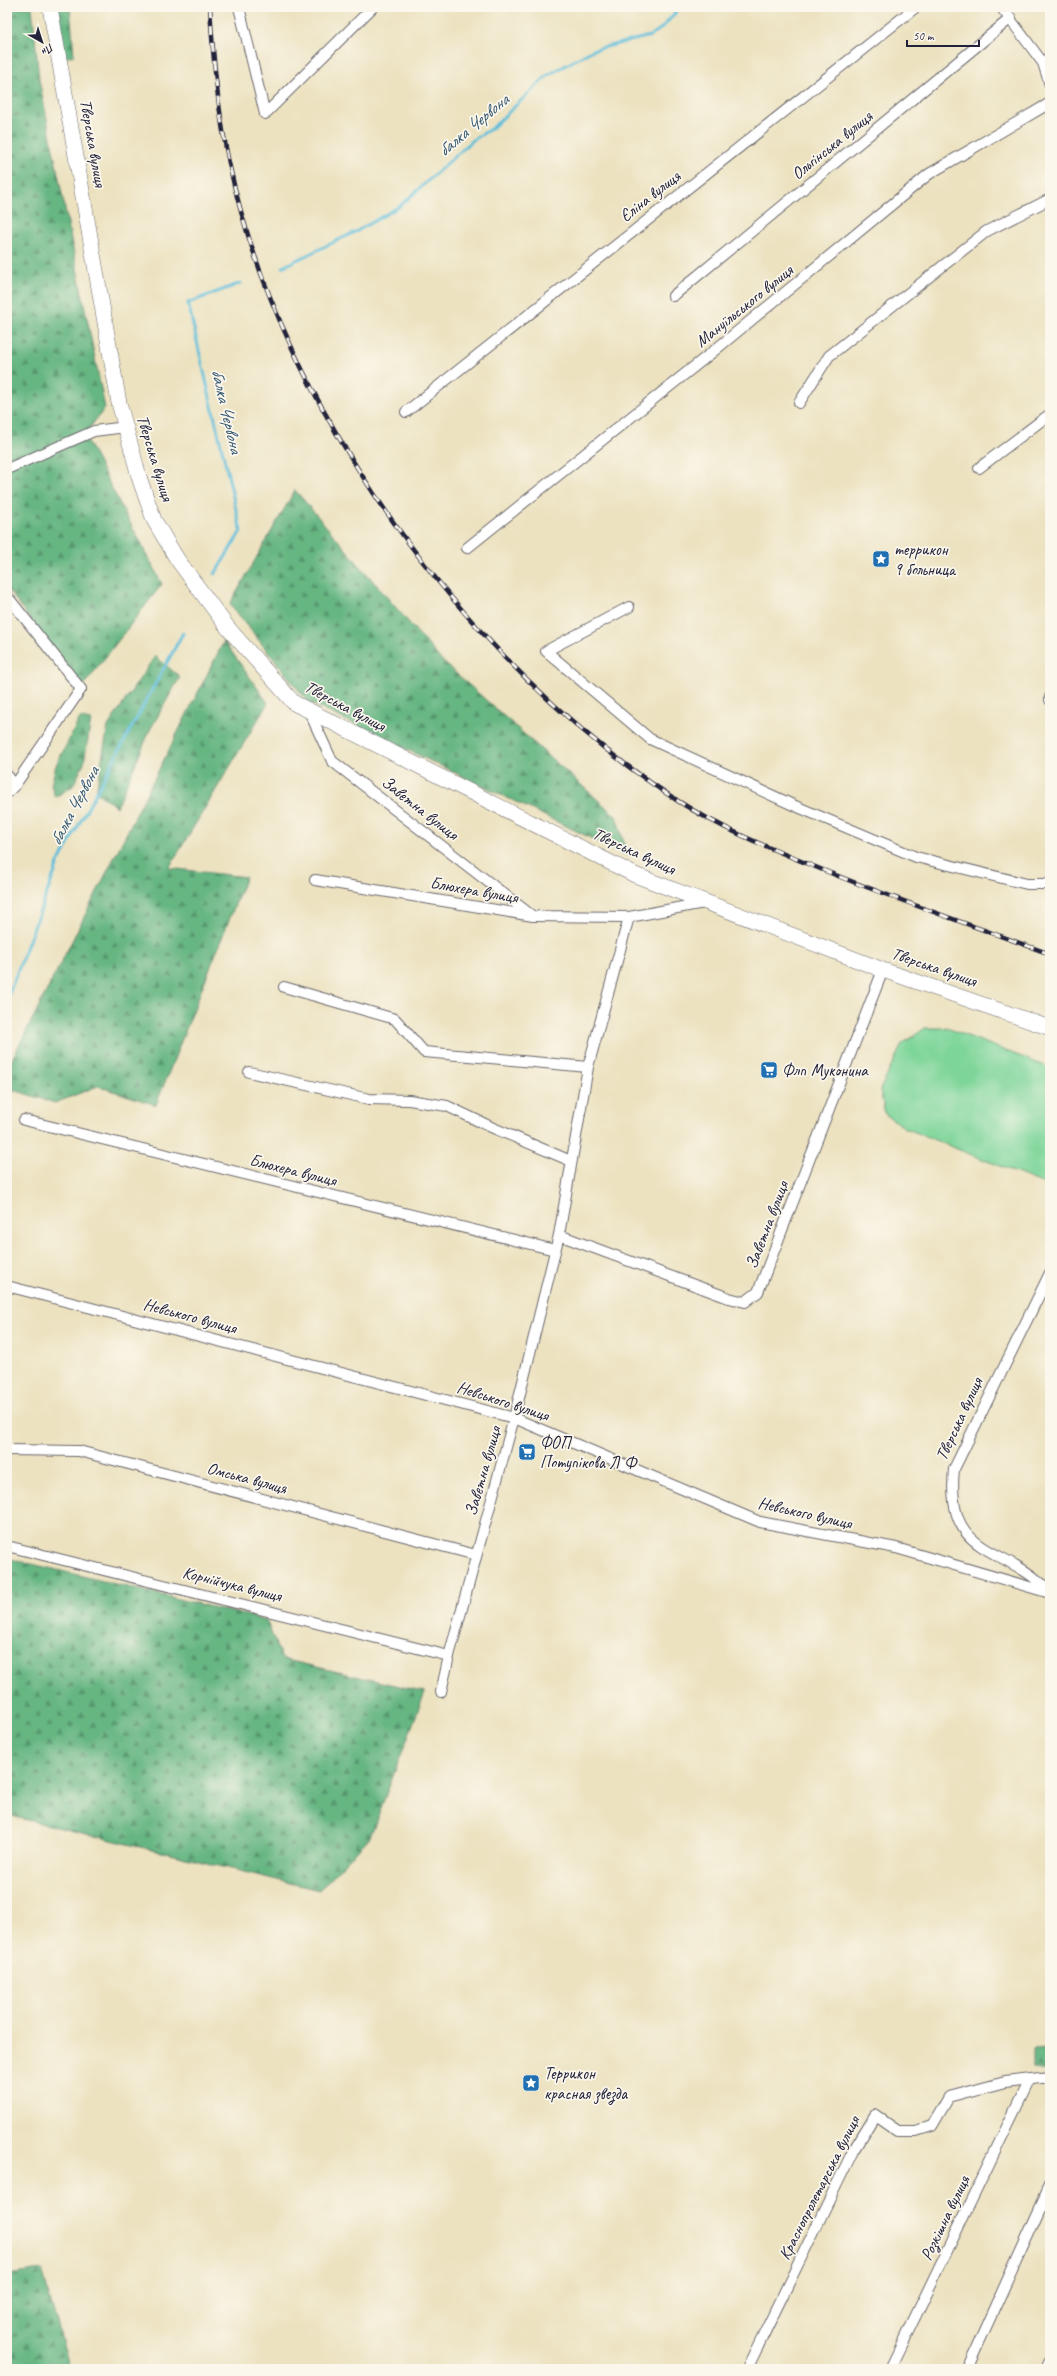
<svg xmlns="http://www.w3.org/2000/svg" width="1057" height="2376" viewBox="0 0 1057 2376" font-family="Caveat,sans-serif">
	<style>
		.forest { fill: url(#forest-firs); stroke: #446c5e }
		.green { fill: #7ed59a; stroke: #507c6a }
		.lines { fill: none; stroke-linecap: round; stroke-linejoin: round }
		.stream { stroke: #5cbeda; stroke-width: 3 }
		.minor-casing { stroke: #69656a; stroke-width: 12 }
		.secondary-casing { stroke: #69656a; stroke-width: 16 }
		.minor { stroke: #fff; stroke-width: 10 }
		.secondary { stroke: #fff; stroke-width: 15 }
		.rail-casing { stroke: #22223b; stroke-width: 4.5 }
		.rail { stroke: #fbf7ec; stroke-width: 3; stroke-dasharray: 9; stroke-linecap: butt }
		.labels { text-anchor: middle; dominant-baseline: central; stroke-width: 3.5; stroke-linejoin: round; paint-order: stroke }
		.street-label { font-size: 17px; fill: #22223b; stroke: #fbf7ec }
		.poi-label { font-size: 17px; fill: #22223b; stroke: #fbf7ec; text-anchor: start }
		.water-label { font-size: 18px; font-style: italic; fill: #365973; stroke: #fbf7ec }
	</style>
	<defs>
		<pattern id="forest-firs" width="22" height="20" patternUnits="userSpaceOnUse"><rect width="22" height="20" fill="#66b682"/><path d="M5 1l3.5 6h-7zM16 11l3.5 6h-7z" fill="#54946c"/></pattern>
	</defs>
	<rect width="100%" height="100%" fill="#fbf7ec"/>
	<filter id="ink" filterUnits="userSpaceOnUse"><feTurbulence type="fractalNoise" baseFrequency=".025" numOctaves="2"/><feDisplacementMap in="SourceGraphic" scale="8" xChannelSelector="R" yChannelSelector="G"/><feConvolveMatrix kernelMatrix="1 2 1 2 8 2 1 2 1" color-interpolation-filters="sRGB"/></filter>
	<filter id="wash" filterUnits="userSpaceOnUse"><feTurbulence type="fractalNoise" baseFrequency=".012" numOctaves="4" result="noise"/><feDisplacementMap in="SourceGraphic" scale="16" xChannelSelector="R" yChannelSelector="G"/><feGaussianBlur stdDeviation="0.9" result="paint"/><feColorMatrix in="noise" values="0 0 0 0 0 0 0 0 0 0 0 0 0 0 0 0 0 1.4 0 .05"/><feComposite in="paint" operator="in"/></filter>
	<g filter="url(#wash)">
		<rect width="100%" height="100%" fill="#ece2c0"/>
		<g class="forest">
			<polygon points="7,7 32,7 39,79 105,408 84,435 162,584 81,689 7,588"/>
			<polygon points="55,7 70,7 74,55 65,58"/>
			<polygon points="295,490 441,660 616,816 628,856 308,702 230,604"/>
			<polygon points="224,641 268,703 169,868 246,877 156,1105 98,1086 55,1103 7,1088 7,1069"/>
			<polygon points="155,656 180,677 150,730 117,807 96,792 108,726"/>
			<polygon points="80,718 91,720 84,763 73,786 55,797 51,785 56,765"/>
			<polygon points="7,1558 266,1620 282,1659 425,1692 370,1837 319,1890 7,1815"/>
			<polygon points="1050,2049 1050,2071 1033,2069 1033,2050"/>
			<polygon points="42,2270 70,2369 7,2369 7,2275"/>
		</g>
		<polygon class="green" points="925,1028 947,1028 1050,1068 1050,1182 1044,1184 905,1128 885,1114 880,1090 902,1044"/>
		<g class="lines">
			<g class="stream">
				<polyline points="282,267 357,231 400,206 473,140 492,128 548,75 593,50 650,36 663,27 680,7"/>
				<polyline points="215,574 241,531 188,303 241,283"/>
				<polyline points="7,999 59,861 183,633"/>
			</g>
		</g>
	</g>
	<g filter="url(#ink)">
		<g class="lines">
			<defs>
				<g id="minor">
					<polyline points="239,7 265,114 373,7"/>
					<polyline points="1001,7 1043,63 1050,85"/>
					<polyline points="673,296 1011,18"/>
					<polyline points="799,403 829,356 987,231 1050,199"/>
					<polyline points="406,412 916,7"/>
					<polyline points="979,468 1050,414"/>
					<polyline points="7,469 94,431 126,427"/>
					<polyline points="467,548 715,350 929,174 1050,103"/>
					<polyline points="7,596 81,689 15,785 7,793"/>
					<polyline points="629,607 546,651 650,739 793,805 916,857 1027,884 1050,884"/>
					<polyline points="1050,697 1050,700"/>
					<polyline points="308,709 332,761 531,915"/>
					<polyline points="7,775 15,785"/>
					<polyline points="315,880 533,916 629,917"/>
					<polyline points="284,987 395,1019 424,1052 588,1067"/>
					<polyline points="249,1072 369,1099 409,1100 447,1106 491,1127 571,1161"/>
					<polyline points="24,1120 555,1250"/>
					<polyline points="559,1235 729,1298 745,1302 758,1292 883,970"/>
					<path d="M1050,1273L954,1469C945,1560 1003,1542 1050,1592"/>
					<polyline points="7,1286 514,1418 760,1522 896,1548 1050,1593"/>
					<polyline points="7,1450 79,1451 476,1555"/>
					<polyline points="7,1546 449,1656"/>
					<polyline points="441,1692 449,1656 514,1418 559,1235 588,1067 629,917 704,903"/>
					<polyline points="747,2369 853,2151 875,2115 898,2131 916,2131 932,2126 949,2097 1005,2082 1050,2077"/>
					<polyline points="890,2369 1029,2081"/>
					<polyline points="967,2369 1050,2186"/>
					<polyline points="1046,2369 1050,2361"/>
				</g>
				<polyline id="secondary" points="50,7 119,403 140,480 154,520 177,559 228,628 294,703 635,875 883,970 1050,1028"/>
			</defs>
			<use href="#minor" class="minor-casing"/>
			<use href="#secondary" class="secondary-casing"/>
			<use href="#minor" class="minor"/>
			<use href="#secondary" class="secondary"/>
			<defs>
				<path id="rail" d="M210,7C213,60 218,111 229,163C281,408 468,666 678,801C720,828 767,847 813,866C891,898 971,925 1050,954"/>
			</defs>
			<use href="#rail" class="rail-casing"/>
			<use href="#rail" class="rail"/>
		</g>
	</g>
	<defs>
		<symbol id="sight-square" viewBox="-11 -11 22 22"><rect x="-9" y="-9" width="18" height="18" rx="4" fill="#1f6fb2" stroke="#fbf7ec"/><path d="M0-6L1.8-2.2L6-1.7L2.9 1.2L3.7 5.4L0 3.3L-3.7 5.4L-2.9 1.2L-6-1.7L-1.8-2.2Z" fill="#fff"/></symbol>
		<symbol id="supermarket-square" viewBox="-11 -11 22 22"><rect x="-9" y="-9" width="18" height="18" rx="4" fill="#1f6fb2" stroke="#fbf7ec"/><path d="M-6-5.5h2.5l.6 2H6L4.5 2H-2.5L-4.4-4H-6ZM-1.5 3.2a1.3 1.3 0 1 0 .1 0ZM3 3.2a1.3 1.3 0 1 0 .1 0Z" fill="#fff"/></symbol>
	</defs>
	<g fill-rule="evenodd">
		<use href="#sight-square" x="871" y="549" width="20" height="20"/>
		<use href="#supermarket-square" x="759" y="1060" width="20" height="20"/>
		<use href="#supermarket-square" x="517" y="1442" width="20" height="20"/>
		<use href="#sight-square" x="521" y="2073" width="20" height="20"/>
	</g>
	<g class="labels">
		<g class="street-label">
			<text transform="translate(93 143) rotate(80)">Тверська вулиця</text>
			<text transform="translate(832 145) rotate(-39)">Ольгінська вулиця</text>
			<text transform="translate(650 196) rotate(-38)">Єліна вулиця</text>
			<text transform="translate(744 306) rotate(-39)">Мануїльського вулиця</text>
			<text transform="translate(155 458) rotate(73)">Тверська вулиця</text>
			<text transform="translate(345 706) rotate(28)">Тверська вулиця</text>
			<text transform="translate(420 808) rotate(38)">Заветна вулиця</text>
			<text transform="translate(634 851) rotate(25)">Тверська вулиця</text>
			<text transform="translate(474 890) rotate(10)">Блюхера вулиця</text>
			<text transform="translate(934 967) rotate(19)">Тверська вулиця</text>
			<text transform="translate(293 1170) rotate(14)">Блюхера вулиця</text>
			<text transform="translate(767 1225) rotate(-69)">Заветна вулиця</text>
			<text transform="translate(190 1316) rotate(15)">Невського вулиця</text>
			<text transform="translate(503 1401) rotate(18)">Невського вулиця</text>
			<text transform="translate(959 1419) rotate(-65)">Тверська вулиця</text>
			<text transform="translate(483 1471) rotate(-74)">Заветна вулиця</text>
			<text transform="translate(247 1478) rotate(15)">Омська вулиця</text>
			<text transform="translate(805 1513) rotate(13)">Невського вулиця</text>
			<text transform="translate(232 1584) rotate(14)">Корнійчука вулиця</text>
			<text transform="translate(819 2188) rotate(-63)">Краснопролетарська вулиця</text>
			<text transform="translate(945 2218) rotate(-64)">Розкішна вулиця</text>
		</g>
		<g class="poi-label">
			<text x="894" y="549">террикон<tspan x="894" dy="20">9 больница</tspan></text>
			<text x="782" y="1070">Флп Муконина</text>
			<text x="540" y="1442">ФОП<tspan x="540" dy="20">Потупікова Л Ф</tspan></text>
			<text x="544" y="2073">Террикон<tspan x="544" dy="20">красная звезда</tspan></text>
		</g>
		<g class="water-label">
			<text transform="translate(473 125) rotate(-40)">балка Червона</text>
			<text transform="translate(227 411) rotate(77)">балка Червона</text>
			<text transform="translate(74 806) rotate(-62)">балка Червона</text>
		</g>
	</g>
	<rect width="1057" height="2376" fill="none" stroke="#fbf7ec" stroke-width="24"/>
	<g transform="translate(42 42) rotate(141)" stroke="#fbf7ec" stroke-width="3" paint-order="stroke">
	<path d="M0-3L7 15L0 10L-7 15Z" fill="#22223b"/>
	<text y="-6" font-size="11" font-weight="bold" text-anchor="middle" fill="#22223b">Пн</text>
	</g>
	<path d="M907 40v6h72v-6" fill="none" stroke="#22223b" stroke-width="2"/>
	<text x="913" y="40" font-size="12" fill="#22223b" stroke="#fbf7ec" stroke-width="3" paint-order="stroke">50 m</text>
</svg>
